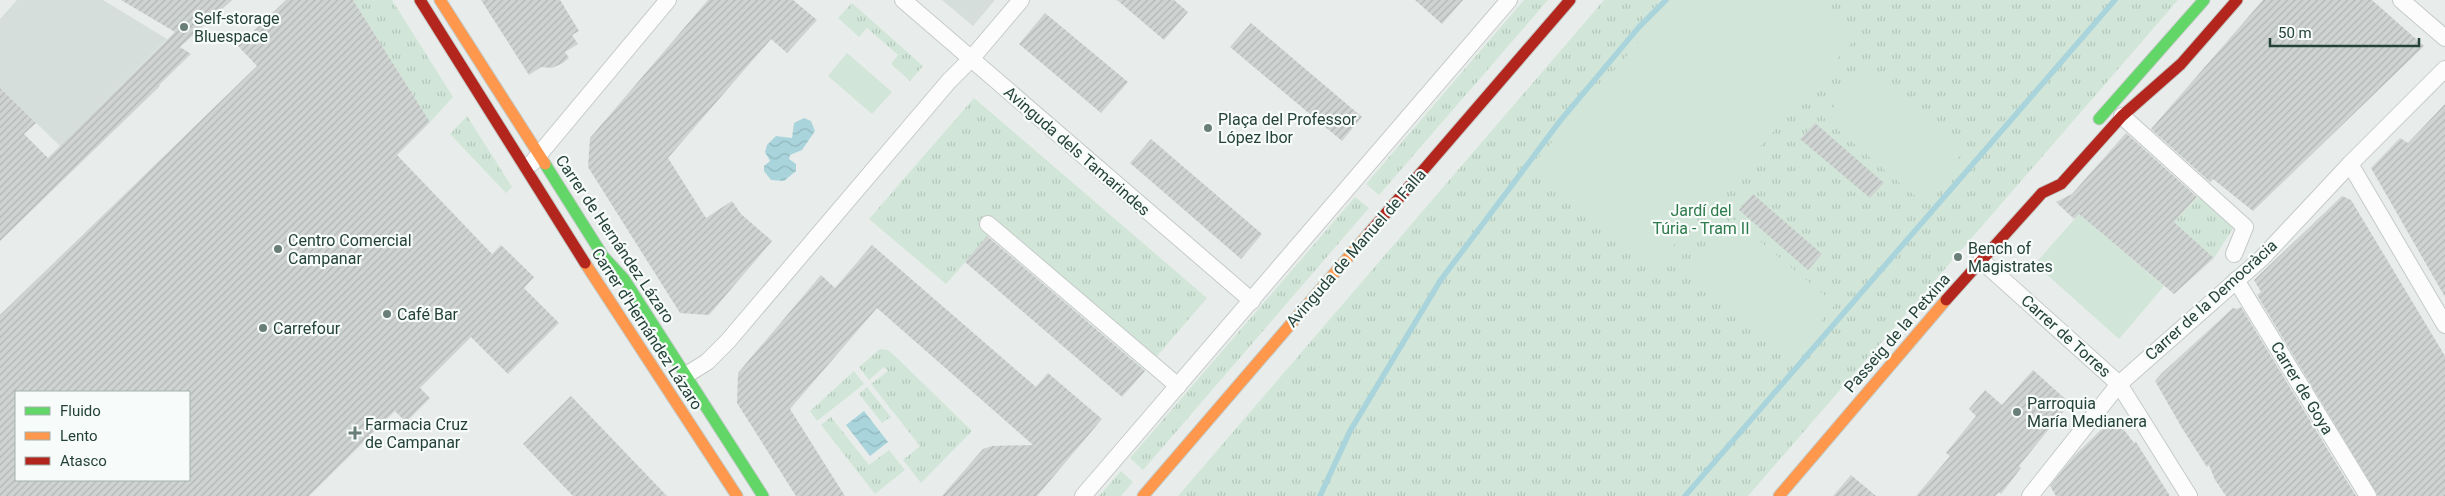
<svg xmlns="http://www.w3.org/2000/svg" width="2445" height="496" viewBox="0 0 2445 496" font-family="Roboto,sans-serif">
	<style>
		.built { fill: #d6dedb }
		.grass { fill: url(#grass-tufts) }
		.pitch { fill: #d1e6d8 }
		.water { fill: url(#water-waves) }
		.lines { fill: none; stroke-linecap: round; stroke-linejoin: round }
		.stream { stroke: #a9d4db; stroke-width: 5.5 }
		.building { fill: url(#building-hatch); fill-rule: evenodd }
		.street-casing { stroke: #c5cac8; stroke-width: 18 }
		.fast-casing { stroke: #c3cbc8; stroke-width: 13 }
		.slow-casing { stroke: #c3cbc8; stroke-width: 13 }
		.jam-casing { stroke: #c3cbc8; stroke-width: 13 }
		.street { stroke: #fcfcfc; stroke-width: 16 }
		.fast { stroke: #63d668; stroke-width: 11 }
		.slow { stroke: #ff974d; stroke-width: 11 }
		.jam { stroke: #b3261e; stroke-width: 11 }
		.poi-dot { fill: #697e78; stroke: #f7fbf9; stroke-width: 2 }
		.labels { text-anchor: middle; dominant-baseline: central; stroke-width: 4.5; stroke-linejoin: round; paint-order: stroke }
		.poi-label { font-size: 16px; fill: #24423a; stroke: #f7fbf9; text-anchor: start }
		.street-label { font-size: 16px; fill: #24423a; stroke: #f7fbf9 }
		.park-label { font-size: 16px; fill: #2d7a4b; stroke: #f7fbf9 }
	</style>
	<defs>
		<pattern id="grass-tufts" width="24" height="20" patternUnits="userSpaceOnUse" patternTransform="scale(1.25)"><rect width="24" height="20" fill="#d1e6d8"/><path d="M3 7l-1-3M5 7V3M7 7l1-3M15 17l-1-3M17 17v-4M19 17l1-3" fill="none" stroke="#b3c6ba"/></pattern>
		<pattern id="water-waves" width="16" height="10" patternUnits="userSpaceOnUse" patternTransform="scale(1.25)"><rect width="16" height="10" fill="#a9d4db"/><path d="M0 5q4-4 8 0t8 0" fill="none" stroke="#91b7bd"/></pattern>
		<pattern id="building-hatch" width="6" height="6" patternUnits="userSpaceOnUse" patternTransform="scale(1.25)"><rect width="6" height="6" fill="#cfd4d2"/><path d="M-1 1l2-2M0 6l6-6M5 7l2-2" fill="none" stroke="#b2b7b5"/></pattern>
	</defs>
	<rect width="100%" height="100%" fill="#e8edeb"/>
	<g class="built">
		<polygon points="17,0 103,0 167,39 60,146 0,88 0,19"/>
		<polygon points="942,0 995,0 973,26"/>
	</g>
	<g class="grass">
		<polygon points="353,0 392,0 453,97 430,122"/>
		<polygon points="1524,0 1548,0 1379,195 1366,184"/>
		<polygon points="1604,0 2178,0 1748,496 1178,496"/>
		<polygon points="852,3 923,66 910,81 891,64 898,55 867,28 859,37 838,18"/>
		<polygon points="974,98 1207,298 1145,370 989,235 946,284 869,219"/>
		<polygon points="467,116 512,187 506,193 450,134"/>
		<polygon points="2201,194 2236,224 2214,258 2174,222"/>
		<polygon points="1355,197 1369,208 1143,470 1130,458"/>
		<polygon points="880,349 888,350 896,357 972,431 921,483 903,460 920,446 871,384 888,371 884,367 869,380 859,367"/>
		<polygon points="854,371 864,384 817,421 810,411"/>
		<polygon points="867,387 891,417 882,423 859,394"/>
		<polygon points="831,417 869,465 889,450 905,470 875,494 821,425"/>
		<polygon points="1121,471 1133,482 1121,496 1099,496"/>
	</g>
	<g class="pitch">
		<polygon points="1675,0 1819,0 1859,34 1654,268 1533,164"/>
		<polygon points="847,53 892,92 872,114 828,76"/>
		<polygon points="1869,65 1967,148 1921,201 1824,118"/>
		<polygon points="2079,214 2164,286 2119,339 2035,264"/>
		<polygon points="1732,218 1835,304 1788,361 1685,274"/>
	</g>
	<g class="water">
		<polygon points="804,118 811,121 815,131 802,150 790,155 789,159 796,164 796,171 784,181 771,180 764,171 764,166 770,161 765,152 767,145 776,136 792,138 794,123"/>
		<polygon points="864,411 888,442 870,456 846,425"/>
	</g>
	<g class="lines">
		<g class="stream">
			<polyline points="1320,496 1350,431 1440,281 1560,121 1639,27 1666,0"/>
			<polyline points="1685,496 2115,0"/>
		</g>
	</g>
	<g class="building">
		<polygon points="121,0 232,0 180,47 191,54 159,85 160,86 0,241 0,88 36,123 24,134 48,158 175,32"/>
		<path d="M286,0H353L430,122L397,155L492,254L501,245L534,277L524,288L559,323L508,374L471,337L420,388L430,398L406,422L395,411L309,496H0V315L257,66L238,46ZM16,392H189V480H16Z"/>
		<polygon points="481,0 560,0 579,31 572,35 578,44 565,52 569,58 563,63 552,68 541,67 529,75"/>
		<polygon points="708,0 793,0 817,20 787,53 771,39 668,158 706,218 732,201 741,214 772,241 709,315 680,313 588,167 590,138"/>
		<polygon points="1117,0 1174,0 1188,12 1164,40"/>
		<polygon points="1415,0 1463,0 1442,24"/>
		<polygon points="2263,0 2372,0 2424,46 2253,211 2213,179 2210,182 2151,129"/>
		<polygon points="1045,13 1128,82 1101,113 1019,44"/>
		<polygon points="1251,23 1362,117 1342,141 1230,47"/>
		<polygon points="2445,104 2445,297 2371,168 2400,138 2408,143"/>
		<polygon points="1815,123 1884,183 1870,198 1800,139"/>
		<polygon points="2126,133 2197,197 2174,222 2214,258 2174,294 2079,214 2074,219 2056,202 2072,194"/>
		<polygon points="1151,139 1262,234 1241,259 1130,163"/>
		<polygon points="1753,194 1822,254 1808,270 1739,210"/>
		<polygon points="2342,196 2351,200 2445,356 2445,496 2378,496 2257,295 2261,292 2254,280"/>
		<polygon points="987,236 1145,371 1122,397 965,262"/>
		<polygon points="872,245 1036,387 1048,373 1102,419 1037,496 942,496 983,449 992,446 1033,445 877,308 790,409 845,496 796,496 737,403 738,373 821,275 835,288"/>
		<polygon points="2241,307 2356,496 2226,496 2215,480 2209,465 2207,467 2182,428 2155,381 2162,373 2233,308 2237,309"/>
		<polygon points="2033,370 2070,403 2019,466 2021,468 2001,494 1999,492 1995,496 1916,496 1950,456 1946,453 1976,416 1969,409 1985,390 2002,405"/>
		<polygon points="571,396 667,496 573,496 523,444"/>
		<polygon points="2114,417 2134,443 2136,442 2170,496 2056,496 2050,486 2074,456"/>
		<polygon points="1851,475 1876,496 1833,496"/>
	</g>
	<g class="lines">
		<defs>
			<g id="street">
				<polyline points="903,0 1252,301"/>
				<polyline points="2401,0 2445,38"/>
				<polyline points="2122,116 2245,227 2234,254"/>
				<polyline points="532,163 668,0"/>
				<polyline points="2350,164 2445,325"/>
				<polyline points="988,224 1178,386"/>
				<polyline points="1981,260 2119,384 2189,496"/>
				<polyline points="2236,280 2368,496"/>
				<polyline points="686,375 707,362 728,341 949,81 971,59 1021,0"/>
				<polyline points="1083,496 1509,0"/>
				<polyline points="2030,496 2119,384 2262,258 2350,164 2445,69"/>
			</g>
			<g id="fast">
				<polyline points="2099,119 2204,0"/>
				<polyline points="545,164 603,256 624,279 763,496"/>
			</g>
			<g id="slow">
				<polyline points="440,0 545,164"/>
				<polyline points="585,263 737,496"/>
				<polyline points="1143,496 1369,233"/>
				<polyline points="1779,496 1946,300"/>
			</g>
			<g id="jam">
				<polyline points="420,0 585,263"/>
				<polyline points="1369,233 1570,0"/>
				<polyline points="1946,300 2042,193 2061,184 2122,116 2181,64 2237,0"/>
			</g>
		</defs>
		<use href="#street" class="street-casing"/>
		<use href="#fast" class="fast-casing"/>
		<use href="#slow" class="slow-casing"/>
		<use href="#jam" class="jam-casing"/>
		<use href="#street" class="street"/>
		<use href="#fast" class="fast"/>
		<use href="#slow" class="slow"/>
		<use href="#jam" class="jam"/>
	</g>
	<g class="poi-dot">
		<circle cx="184" cy="27" r="5"/>
		<circle cx="1208" cy="128" r="5"/>
		<circle cx="278" cy="249" r="5"/>
		<circle cx="1958" cy="257" r="5"/>
		<circle cx="387" cy="314" r="5"/>
		<circle cx="263" cy="328" r="5"/>
		<circle cx="2017" cy="412" r="5"/>
		<path d="M352.5 425.5h5v5h5v5h-5v5h-5v-5h-5v-5h5z"/>
	</g>
	<g class="labels">
		<g class="poi-label">
			<text x="194" y="18">Self-storage<tspan x="194" dy="18">Bluespace</tspan></text>
			<text x="1218" y="119">Plaça del Professor<tspan x="1218" dy="18">López Ibor</tspan></text>
			<text x="288" y="240">Centro Comercial<tspan x="288" dy="18">Campanar</tspan></text>
			<text x="1968" y="248">Bench of<tspan x="1968" dy="18">Magistrates</tspan></text>
			<text x="397" y="314">Café Bar</text>
			<text x="273" y="328">Carrefour</text>
			<text x="2027" y="403">Parroquia<tspan x="2027" dy="18">María Medianera</tspan></text>
			<text x="365" y="424">Farmacia Cruz<tspan x="365" dy="18">de Campanar</tspan></text>
		</g>
		<g class="street-label">
			<text transform="translate(1077 151) rotate(41)">Avinguda dels Tamarindes</text>
			<text transform="translate(615 239) rotate(56)">Carrer de Hernández Lázaro</text>
			<text transform="translate(1356 248) rotate(-49)">Avinguda de Manuel de Falla</text>
			<text transform="translate(2211 300) rotate(-42)">Carrer de la Democràcia</text>
			<text transform="translate(647 329) rotate(57)">Carrer d'Hernández Lázaro</text>
			<text transform="translate(1897 333) rotate(-49)">Passeig de la Petxina</text>
			<text transform="translate(2066 336) rotate(42)">Carrer de Torres</text>
			<text transform="translate(2302 388) rotate(59)">Carrer de Goya</text>
		</g>
		<g class="park-label">
			<text x="1701" y="210">Jardí del<tspan x="1701" dy="18">Túria - Tram II</tspan></text>
		</g>
	</g>
	<rect x="15" y="391" width="175" height="90" fill="#f7fbf9" stroke="#a3b1ad"/>
	<rect x="25" y="407" width="25" height="8" fill="#63d668" stroke="#a3b1ad"/>
	<text x="60" y="416" font-size="15" fill="#24423a">Fluido</text>
	<rect x="25" y="432" width="25" height="8" fill="#ff974d" stroke="#a3b1ad"/>
	<text x="60" y="441" font-size="15" fill="#24423a">Lento</text>
	<rect x="25" y="457" width="25" height="8" fill="#b3261e" stroke="#a3b1ad"/>
	<text x="60" y="466" font-size="15" fill="#24423a">Atasco</text>
	<path d="M2270 38v8h149v-8" fill="none" stroke="#24423a" stroke-width="2.5"/>
	<text x="2278" y="38" font-size="15" fill="#24423a" stroke="#f7fbf9" stroke-width="4" paint-order="stroke">50 m</text>
</svg>
